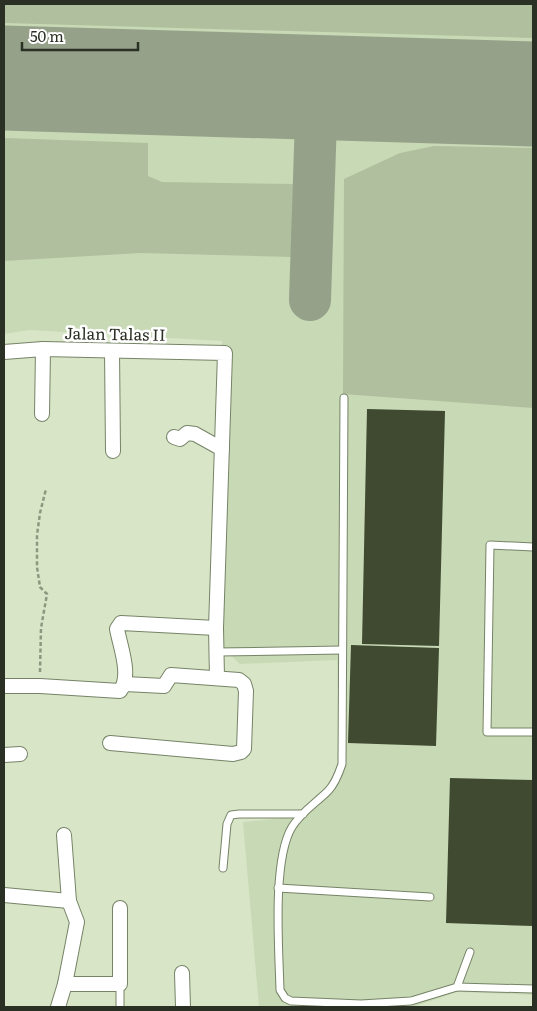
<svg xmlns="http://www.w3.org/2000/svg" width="537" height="1011" viewBox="0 0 537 1011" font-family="Literata,serif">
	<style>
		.built { fill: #c8d9b5 }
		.green { fill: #b0c09f }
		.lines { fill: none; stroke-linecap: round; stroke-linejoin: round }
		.taxiway { stroke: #96a189; stroke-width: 42 }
		.runway { stroke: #96a189; stroke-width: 105 }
		.building { fill: #3f4a31 }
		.service-casing { stroke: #768367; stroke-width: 9 }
		.minor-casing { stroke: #768367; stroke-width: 16 }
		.path { stroke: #8d9780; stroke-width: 2.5; stroke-dasharray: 4 2.5; stroke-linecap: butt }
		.service { stroke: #fff; stroke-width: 7 }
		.minor { stroke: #fff; stroke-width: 14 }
		.labels { text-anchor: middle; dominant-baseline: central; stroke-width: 5; stroke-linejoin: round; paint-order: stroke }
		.street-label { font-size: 16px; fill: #2b3024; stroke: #fff }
	</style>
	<rect width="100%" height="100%" fill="#d8e6c7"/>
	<polygon class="built" points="4,4 533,4 533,995 457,992 413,1007 259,1007 243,822 293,817 341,779 337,660 240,664 213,639 222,341 29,330 4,334"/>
	<g class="green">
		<polygon points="4,4 533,4 533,38 4,23"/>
		<polygon points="4,138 148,143 148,176 162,182 293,184 292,257 141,253 4,261"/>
		<polygon points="434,146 533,148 533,408 343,394 344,179 400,153"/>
	</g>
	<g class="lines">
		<polyline class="taxiway" points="310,300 317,88"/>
		<polyline class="runway" points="4,78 533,94"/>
	</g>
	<g class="building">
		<polygon points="367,409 445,411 439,646 362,644"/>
		<polygon points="351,645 439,648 436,746 348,743"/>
		<polygon points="450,778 533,780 533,926 446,923"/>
	</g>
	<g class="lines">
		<defs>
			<g id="service">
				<path d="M344,398L342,764C339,773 335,784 328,791C316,803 301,812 292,827C272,860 279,950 280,990L285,998L291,1001L361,1004L411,1001L457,987L470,952"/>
				<polyline points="533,547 490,545 487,732 533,732"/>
				<polyline points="217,652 342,650"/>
				<polyline points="223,868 227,824 231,815 239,814 303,814"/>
				<polyline points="278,888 430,897"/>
				<polyline points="457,987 533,989"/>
				<polyline points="120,1007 120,984"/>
			</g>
			<g id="minor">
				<polyline points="112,351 113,451"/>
				<polyline points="4,352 43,349 225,353 216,628 217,678"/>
				<polyline points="42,414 43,349"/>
				<polyline points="174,437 180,439 187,433 195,434 222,449"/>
				<path d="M4,686H40L120,691C132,676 120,646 117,629L121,623L216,628"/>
				<polyline points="110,743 233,754 241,752 244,749 246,691 244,684 239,680 171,675 164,686 125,684"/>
				<polyline points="4,755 20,754"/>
				<polyline points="4,895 69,901"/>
				<polyline points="182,973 183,1007"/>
				<polyline points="65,984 120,984 120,908"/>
				<polyline points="58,1007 65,984 77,922 69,901 64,835"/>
			</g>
		</defs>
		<use href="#service" class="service-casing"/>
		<use href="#minor" class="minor-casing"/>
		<polyline class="path" points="40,672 41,628 47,594 40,587 37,567 37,535 40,513 46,489"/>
		<use href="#service" class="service"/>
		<use href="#minor" class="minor"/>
	</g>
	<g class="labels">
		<g class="street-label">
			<text transform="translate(115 333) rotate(1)">Jalan Talas II</text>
		</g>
	</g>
	<rect width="537" height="1011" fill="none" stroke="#2b3024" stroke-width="10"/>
	<path d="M22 42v8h116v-8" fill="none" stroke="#2b3024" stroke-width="2.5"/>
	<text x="30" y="42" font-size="15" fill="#2b3024" stroke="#ffffff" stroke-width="4" paint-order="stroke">50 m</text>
</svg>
